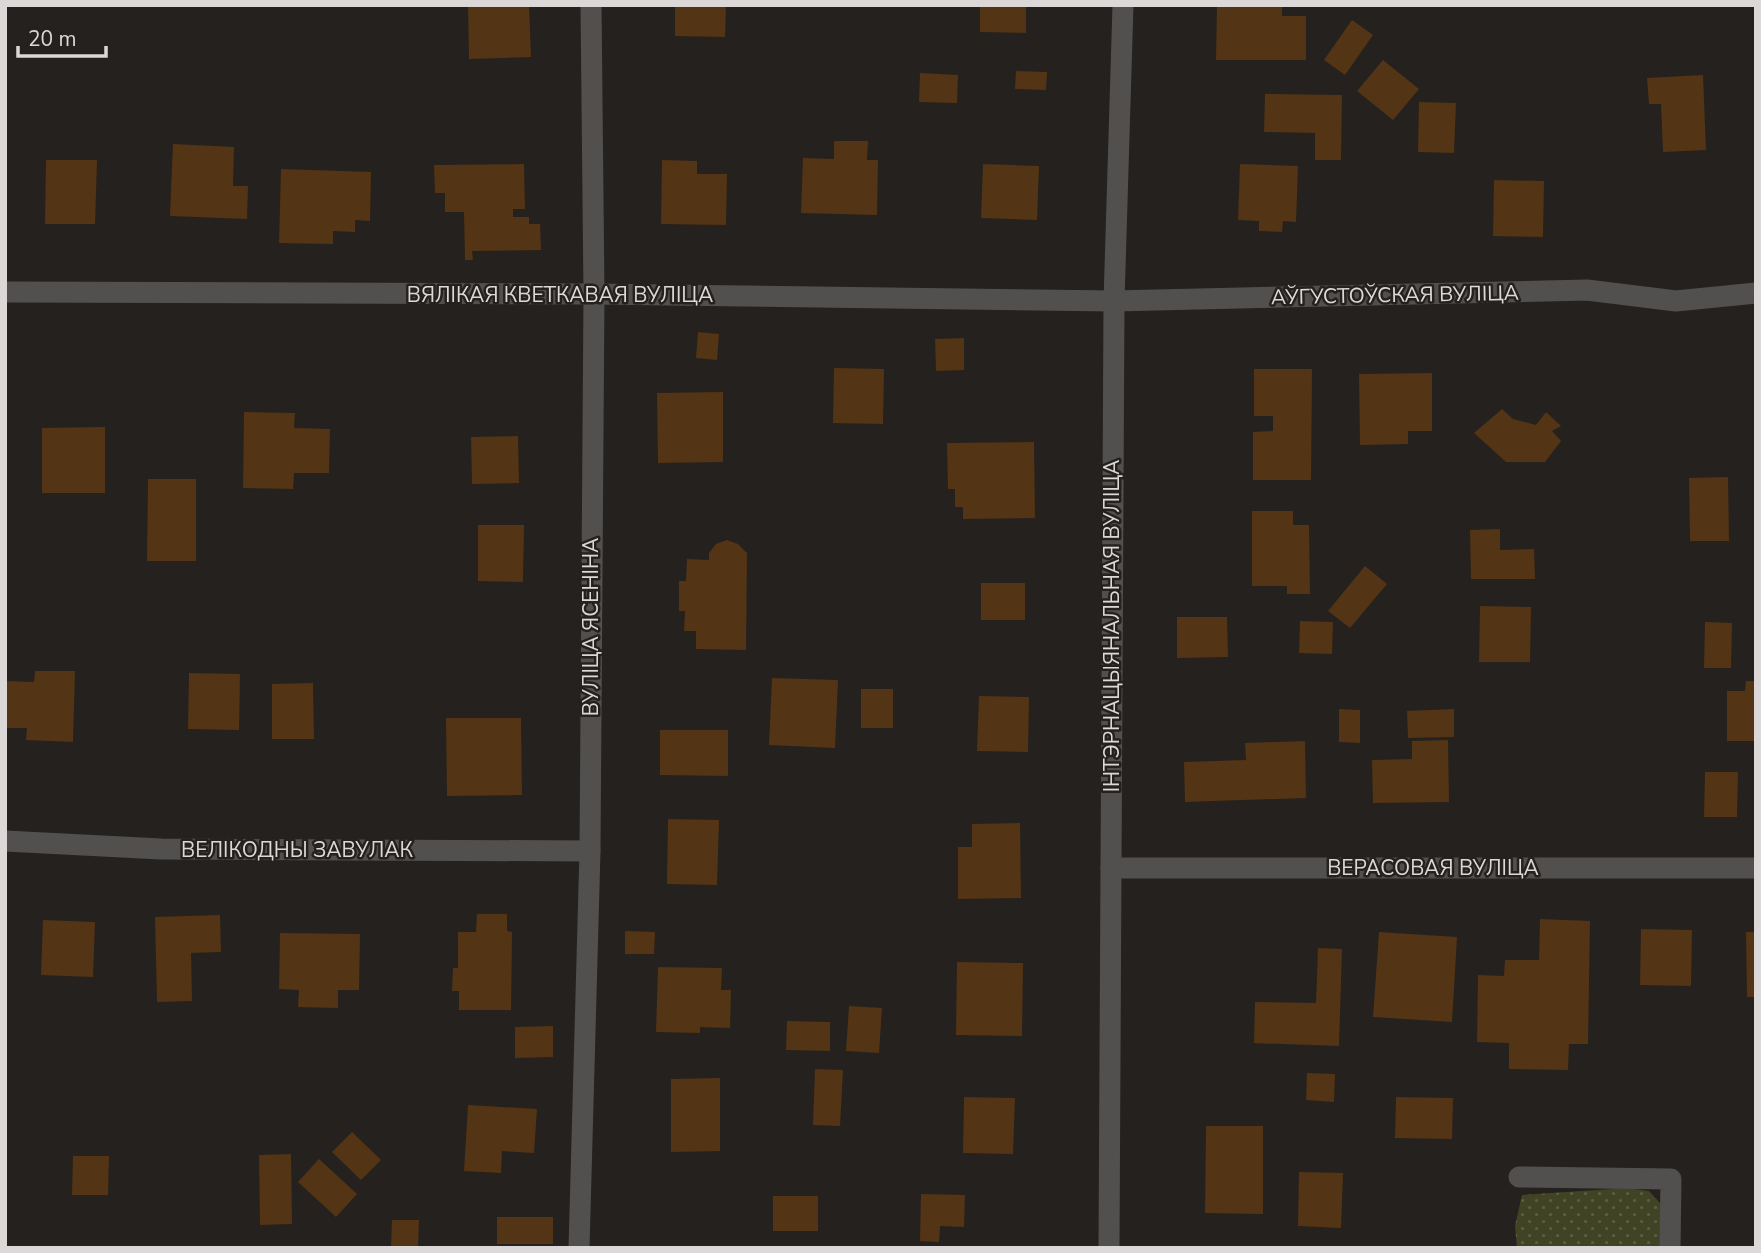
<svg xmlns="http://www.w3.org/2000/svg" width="1761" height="1253" viewBox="0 0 1761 1253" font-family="'Nunito Sans',sans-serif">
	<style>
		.grass { fill: url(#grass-dots) }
		.building { fill: #533414 }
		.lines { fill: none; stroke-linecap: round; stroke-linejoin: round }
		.minor { stroke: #52504e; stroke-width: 21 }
		.labels { text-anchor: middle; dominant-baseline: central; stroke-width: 5; stroke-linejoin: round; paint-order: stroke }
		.street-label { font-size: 21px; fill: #dbd8d7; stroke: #25211e }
	</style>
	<defs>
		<pattern id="grass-dots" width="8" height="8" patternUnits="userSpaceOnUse" patternTransform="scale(1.75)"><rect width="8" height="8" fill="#404425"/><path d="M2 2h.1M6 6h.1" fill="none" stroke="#5b5e44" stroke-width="1.8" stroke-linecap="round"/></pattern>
	</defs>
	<rect width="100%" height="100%" fill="#25211e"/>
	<polygon class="grass" points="1627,1188 1649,1191 1670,1214 1665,1248 1517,1248 1515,1226 1522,1195"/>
	<g class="building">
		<polygon points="468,5 529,5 531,57 469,59"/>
		<polygon points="675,5 726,5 725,37 675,36"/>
		<polygon points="980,5 1026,5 1026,33 980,32"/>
		<polygon points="1217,5 1282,5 1282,16 1306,16 1306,60 1216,60"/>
		<polygon points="1352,20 1373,35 1345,75 1324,60"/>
		<polygon points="1383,60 1419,89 1393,120 1357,91"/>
		<polygon points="1016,71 1047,72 1046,90 1015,89"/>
		<polygon points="920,73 958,75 957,103 919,102"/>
		<polygon points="1703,75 1706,150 1663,152 1661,104 1649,104 1647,78"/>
		<polygon points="1265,94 1342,95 1341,160 1315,160 1315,133 1264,132"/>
		<polygon points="1419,102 1456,103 1454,153 1418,152"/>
		<polygon points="834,141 868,141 867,160 878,160 877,215 801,213 803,158 834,159"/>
		<polygon points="173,144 234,147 233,186 248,186 247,219 170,216"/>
		<polygon points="46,160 97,160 95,224 45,224"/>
		<polygon points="662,160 697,161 697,174 727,174 726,225 661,224"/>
		<polygon points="524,164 525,209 513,209 513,217 529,217 529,224 540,224 541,250 472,251 473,260 465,260 464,212 445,212 445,193 435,193 434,165"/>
		<polygon points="983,164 1039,166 1037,220 981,218"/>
		<polygon points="1240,164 1298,166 1296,222 1283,221 1282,232 1259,231 1259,221 1238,220"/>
		<polygon points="281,169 371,172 370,221 355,220 355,232 333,231 333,244 279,243"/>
		<polygon points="1494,180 1544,181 1543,237 1493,236"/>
		<polygon points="698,332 719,334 717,360 696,358"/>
		<polygon points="964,338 964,370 936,371 935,339"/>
		<polygon points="834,368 884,369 883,424 833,423"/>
		<polygon points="1254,369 1312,369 1311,480 1253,480 1253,432 1273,431 1273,416 1254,416"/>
		<polygon points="1432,373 1432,431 1408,431 1408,444 1360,445 1359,374"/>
		<polygon points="723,392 723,462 658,463 657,393"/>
		<polygon points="1502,409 1513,419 1536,425 1546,412 1561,426 1552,431 1561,441 1545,462 1506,462 1474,433"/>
		<polygon points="244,412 295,413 294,428 330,429 329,473 294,473 293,489 243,488"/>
		<polygon points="105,427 105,493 42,493 42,428"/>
		<polygon points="518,436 519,483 472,484 471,437"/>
		<polygon points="1034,442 1035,518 963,519 963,507 955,507 955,489 948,489 947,443"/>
		<polygon points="1728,477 1729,541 1690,541 1689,478"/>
		<polygon points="148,479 196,479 196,561 147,561"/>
		<polygon points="1252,511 1293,511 1293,525 1309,525 1310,594 1287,594 1287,586 1252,586"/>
		<polygon points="478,525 524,525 523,582 478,581"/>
		<polygon points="1500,529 1500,550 1534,549 1535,579 1471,579 1470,530"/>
		<polygon points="727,540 738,544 747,553 746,650 696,649 696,631 684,631 685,611 679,611 679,581 686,581 687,559 709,560 709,553 716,544"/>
		<polygon points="1365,566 1387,584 1350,628 1328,611"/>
		<rect x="981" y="583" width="44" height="37"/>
		<polygon points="1480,606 1531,607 1530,662 1479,662"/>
		<polygon points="1177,617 1227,617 1228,657 1177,658"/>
		<polygon points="1300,621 1333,622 1332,654 1299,653"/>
		<polygon points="1705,622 1732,623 1731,668 1704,668"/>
		<polygon points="35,671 75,671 73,742 26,740 27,728 5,728 5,681 34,682"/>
		<polygon points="189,673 240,674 239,730 188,729"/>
		<polygon points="772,678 838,680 835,748 769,745"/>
		<polygon points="1746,681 1756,681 1756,741 1727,741 1727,691 1745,691"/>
		<polygon points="313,683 314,739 272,739 272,684"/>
		<rect x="861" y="689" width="32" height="39"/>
		<polygon points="979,696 1029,697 1028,752 977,751"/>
		<polygon points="1339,709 1360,710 1360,743 1339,742"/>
		<polygon points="1454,709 1454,737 1408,738 1407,711"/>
		<polygon points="446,718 521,718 522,795 447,796"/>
		<polygon points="660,730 728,730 728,776 660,775"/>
		<polygon points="1448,740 1449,802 1373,803 1372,760 1412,759 1412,741"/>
		<polygon points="1305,741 1306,798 1185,802 1184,762 1246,760 1245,743"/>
		<polygon points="1705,772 1738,772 1737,817 1704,817"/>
		<polygon points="668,819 719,820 717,885 667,884"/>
		<polygon points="1020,823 1021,898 958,899 958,847 972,847 972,824"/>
		<polygon points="477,914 507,914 507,931 512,932 511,1010 459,1010 459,991 452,991 453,968 458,968 458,932 476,932"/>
		<polygon points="220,915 221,952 191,953 192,1001 157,1002 155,917"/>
		<polygon points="1540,919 1590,921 1588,1044 1569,1044 1568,1070 1509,1069 1509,1043 1477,1042 1478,975 1504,976 1505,960 1539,960"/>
		<polygon points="43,920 95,922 93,977 41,975"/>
		<polygon points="1641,929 1692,930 1691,986 1640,985"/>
		<polygon points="625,931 655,932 654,954 625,954"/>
		<polygon points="1379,932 1457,937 1452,1022 1373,1017"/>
		<polygon points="1746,932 1756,932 1756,997 1747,997"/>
		<polygon points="280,933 360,934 359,990 338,990 338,1008 298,1007 299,990 279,989"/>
		<polygon points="1318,948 1342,949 1339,1046 1254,1043 1255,1002 1316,1003"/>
		<polygon points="957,962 1023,963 1022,1036 956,1035"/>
		<polygon points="658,967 722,968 721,990 731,990 730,1028 700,1027 700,1033 656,1032"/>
		<polygon points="849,1006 882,1008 879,1053 846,1051"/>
		<polygon points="787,1021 830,1022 830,1051 786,1050"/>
		<polygon points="553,1026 553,1057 515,1058 515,1027"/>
		<polygon points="815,1069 843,1070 840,1126 813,1125"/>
		<polygon points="1307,1073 1335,1074 1334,1102 1306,1100"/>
		<polygon points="720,1078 720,1151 671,1152 671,1079"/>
		<polygon points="964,1097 1015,1098 1013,1154 963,1153"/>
		<polygon points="1396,1097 1453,1098 1452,1139 1395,1138"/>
		<polygon points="468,1105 537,1109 534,1153 502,1151 501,1173 464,1171"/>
		<polygon points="1206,1126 1263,1126 1263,1214 1205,1213"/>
		<polygon points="352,1132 381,1160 361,1180 332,1152"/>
		<polygon points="291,1154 292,1224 260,1225 259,1155"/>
		<polygon points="73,1156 109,1156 108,1195 72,1195"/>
		<polygon points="319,1159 357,1194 336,1217 298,1182"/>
		<polygon points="1299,1172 1343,1173 1341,1228 1298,1226"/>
		<polygon points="921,1194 965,1195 964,1227 940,1226 939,1242 920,1241"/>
		<rect x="773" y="1196" width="45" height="35"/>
		<rect x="497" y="1217" width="56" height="27"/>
		<polygon points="392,1220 419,1220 418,1248 391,1248"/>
	</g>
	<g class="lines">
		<g class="minor">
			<polyline points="5,292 594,294 1114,301 1587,290 1676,301 1756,293"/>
			<polyline points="5,841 161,849 590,851"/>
			<polyline points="1111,868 1756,868"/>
			<polyline points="1519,1177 1671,1179 1670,1248"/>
			<polyline points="579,1248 590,851 594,294 591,5"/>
			<polyline points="1109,1248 1114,301 1123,5"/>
		</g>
	</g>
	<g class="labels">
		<g class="street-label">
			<text x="560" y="295">ВЯЛІКАЯ КВЕТКАВАЯ ВУЛІЦА</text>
			<text transform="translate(1395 295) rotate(-1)">АЎГУСТОЎСКАЯ ВУЛІЦА</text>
			<text transform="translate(1112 626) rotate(-90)">ІНТЭРНАЦЫЯНАЛЬНАЯ ВУЛІЦА</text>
			<text transform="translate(591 627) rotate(-90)">ВУЛІЦА ЯСЕНІНА</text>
			<text x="297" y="850">ВЕЛІКОДНЫ ЗАВУЛАК</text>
			<text x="1433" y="868">ВЕРАСОВАЯ ВУЛІЦА</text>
		</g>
	</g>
	<rect width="1761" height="1253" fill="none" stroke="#dbd8d7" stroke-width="14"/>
	<path d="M18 46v10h88v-10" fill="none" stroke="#dbd8d7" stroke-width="3.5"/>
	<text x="28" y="46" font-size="21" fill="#dbd8d7" stroke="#25211e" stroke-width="5" paint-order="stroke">20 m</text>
</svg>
